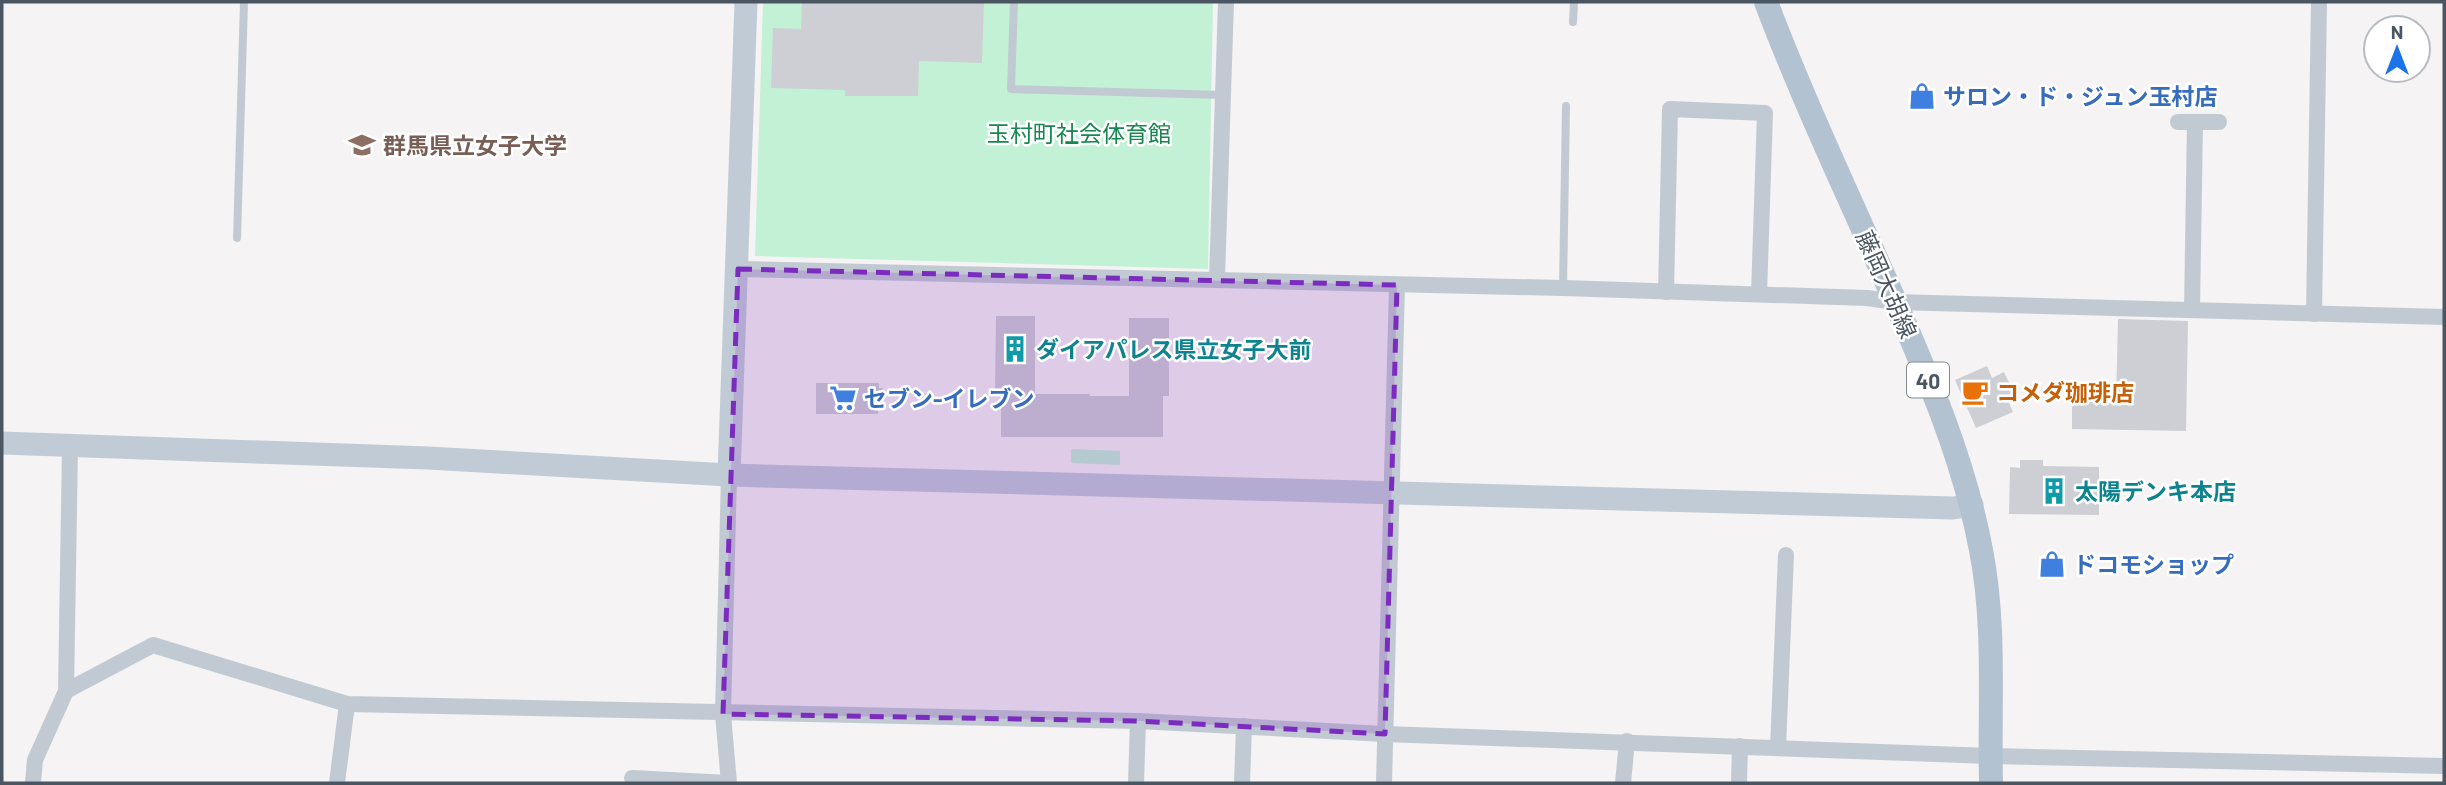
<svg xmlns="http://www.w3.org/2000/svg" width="2446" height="785" viewBox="0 0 2446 785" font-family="Barlow,'Noto Sans JP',sans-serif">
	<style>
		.green { fill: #c3f1d5 }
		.building { fill: #cdcfd5 }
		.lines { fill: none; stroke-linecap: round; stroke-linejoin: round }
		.lane { stroke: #c1cad2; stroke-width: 8 }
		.street { stroke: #c1cad2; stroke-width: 16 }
		.secondary { stroke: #c1cbd6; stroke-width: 23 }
		.primary { stroke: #b3c2d1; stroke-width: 24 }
		.marked { fill: #7b2cbf; fill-opacity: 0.2; stroke: #7b2cbf; stroke-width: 5; stroke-dasharray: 14 9; stroke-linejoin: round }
		.labels { text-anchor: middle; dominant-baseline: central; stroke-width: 5; stroke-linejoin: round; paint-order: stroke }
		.shield { fill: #fff; stroke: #808990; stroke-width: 2 }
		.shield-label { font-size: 21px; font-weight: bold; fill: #4a5661 }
		.shop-label { font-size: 23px; font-weight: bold; fill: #366cbe; stroke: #fff; text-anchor: start }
		.park-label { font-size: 23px; fill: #17864f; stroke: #fff }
		.education-label { font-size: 23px; font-weight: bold; fill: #785e54; stroke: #fff; text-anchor: start }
		.street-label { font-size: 23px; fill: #4a5661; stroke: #fff }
		.culture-label { font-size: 23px; font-weight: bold; fill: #0d838f; stroke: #fff; text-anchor: start }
		.food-label { font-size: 23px; font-weight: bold; fill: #c56008; stroke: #fff; text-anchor: start }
	</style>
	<rect width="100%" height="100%" fill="#f5f3f3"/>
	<g class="green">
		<polygon points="763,2 1213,2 1208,269 755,256"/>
		<polygon points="1071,449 1120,451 1120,465 1071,463"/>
	</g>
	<g class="building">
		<polygon points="802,2 984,2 982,63 919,61 918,96 845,96 845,90 771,88 773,28 801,29"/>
		<polygon points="996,316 1035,316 1035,394 1090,394 1090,396 1129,396 1129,318 1169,318 1169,396 1163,396 1163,437 1001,437 1001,391 995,391"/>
		<polygon points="2118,319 2188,321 2186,431 2072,429 2072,402 2116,402"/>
		<polygon points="1987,366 1992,378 2004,372 2015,395 2007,398 2013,412 1976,428 1955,380"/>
		<polygon points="816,383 879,383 879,388 883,388 883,407 878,407 878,414 816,414"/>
		<polygon points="2020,460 2043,460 2043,466 2099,467 2099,515 2009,514 2010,467 2020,468"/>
	</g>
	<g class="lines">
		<g class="lane">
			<polyline points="1014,2 1011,89 1223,95"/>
			<polyline points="1573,22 1574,2"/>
			<polyline points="237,238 244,2"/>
			<polyline points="1563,288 1566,106"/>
		</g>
		<g class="street">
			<polyline points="2178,122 2219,122"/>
			<polyline points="738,269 1563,288 1867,298 1895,302 2444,317"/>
			<polyline points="1217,279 1226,2"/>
			<polyline points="1666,292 1670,109 1765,113 1759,294"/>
			<polyline points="2192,310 2195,122"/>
			<polyline points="2314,314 2319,2"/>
			<polyline points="729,475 723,714 729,783"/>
			<polyline points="66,691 70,447"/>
			<polyline points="1778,748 1786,555"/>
			<polyline points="632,778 728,783"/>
			<polyline points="33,783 35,760 66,691 153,645 347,704 1138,721 1385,734 1990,756 2444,766"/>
			<polyline points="337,783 347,704"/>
			<polyline points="1136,783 1138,721"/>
			<polyline points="1242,783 1244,726"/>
			<polyline points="1384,783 1397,285"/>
			<polyline points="1623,783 1627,741"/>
			<polyline points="1739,783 1740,746"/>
		</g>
		<g class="secondary">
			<polyline points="2,443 428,458 729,475 1953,508 1972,505"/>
			<polyline points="729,475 746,2"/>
		</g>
		<path class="primary" d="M1766,2C1803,100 1848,194 1890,290C1927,374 1964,459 1981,550C1996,627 1989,705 1991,783"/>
	</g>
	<path class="marked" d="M738,269L1397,285L1385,734L1138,721L723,714Z"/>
	<defs>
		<symbol id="shop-bare" viewBox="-9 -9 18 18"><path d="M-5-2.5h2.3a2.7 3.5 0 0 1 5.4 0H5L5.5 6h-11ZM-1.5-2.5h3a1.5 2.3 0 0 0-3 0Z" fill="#3f7fe0" stroke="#fff" stroke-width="2.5" paint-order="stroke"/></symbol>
		<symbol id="university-bare" viewBox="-9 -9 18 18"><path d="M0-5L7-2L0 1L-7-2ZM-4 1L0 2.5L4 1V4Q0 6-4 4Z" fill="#8d6e63" stroke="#fff" stroke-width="2.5" paint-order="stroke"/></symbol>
		<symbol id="building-bare" viewBox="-9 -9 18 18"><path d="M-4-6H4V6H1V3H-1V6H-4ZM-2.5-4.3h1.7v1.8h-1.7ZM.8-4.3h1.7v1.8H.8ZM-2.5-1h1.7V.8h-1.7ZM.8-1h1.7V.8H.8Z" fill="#0f9aa8" stroke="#fff" stroke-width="2.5" paint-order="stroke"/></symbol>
		<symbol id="cafe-bare" viewBox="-9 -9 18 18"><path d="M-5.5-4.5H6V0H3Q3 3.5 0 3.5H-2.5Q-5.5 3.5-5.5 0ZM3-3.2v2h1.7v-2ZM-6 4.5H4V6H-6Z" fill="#e8710a" stroke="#fff" stroke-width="2.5" paint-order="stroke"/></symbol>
		<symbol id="supermarket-bare" viewBox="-9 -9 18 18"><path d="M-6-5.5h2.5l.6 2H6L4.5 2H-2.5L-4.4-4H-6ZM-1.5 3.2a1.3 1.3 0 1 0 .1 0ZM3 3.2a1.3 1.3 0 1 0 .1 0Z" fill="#3f7fe0" stroke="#fff" stroke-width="2.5" paint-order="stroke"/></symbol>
	</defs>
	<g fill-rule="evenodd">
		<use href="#shop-bare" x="1903" y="77" width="38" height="38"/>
		<use href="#university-bare" x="343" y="126" width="38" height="38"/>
		<use href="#building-bare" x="996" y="330" width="38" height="38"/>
		<use href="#cafe-bare" x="1956" y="373" width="38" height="38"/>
		<use href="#supermarket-bare" x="824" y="379" width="38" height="38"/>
		<use href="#building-bare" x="2035" y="472" width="38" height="38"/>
		<use href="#shop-bare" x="2033" y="545" width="38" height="38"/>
	</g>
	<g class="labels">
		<rect class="shield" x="1907" y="362.5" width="42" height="35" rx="5"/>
		<g class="shield-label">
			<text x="1928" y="380">40</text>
		</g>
		<g class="shop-label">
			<text x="1943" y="96">サロン・ド・ジュン玉村店</text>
			<text x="864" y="398">セブン-イレブン</text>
			<text x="2073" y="564">ドコモショップ</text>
		</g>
		<g class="park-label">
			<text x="1079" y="133">玉村町社会体育館</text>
		</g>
		<g class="education-label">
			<text x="383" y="145">群馬県立女子大学</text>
		</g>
		<g class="street-label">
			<text transform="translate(1887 284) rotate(66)">藤岡大胡線</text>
		</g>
		<g class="culture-label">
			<text x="1036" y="349">ダイアパレス県立女子大前</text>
			<text x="2075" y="491">太陽デンキ本店</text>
		</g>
		<g class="food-label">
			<text x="1996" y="392">コメダ珈琲店</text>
		</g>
	</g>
	<rect width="2446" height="785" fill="none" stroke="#4a5661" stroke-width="7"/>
	<g transform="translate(2397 49)"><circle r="33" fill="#ffffff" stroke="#b7bbc0" stroke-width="2"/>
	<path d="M0-5L12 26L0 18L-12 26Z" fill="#1a73e8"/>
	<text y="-10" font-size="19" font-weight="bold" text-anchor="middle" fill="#4a5661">N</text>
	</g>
</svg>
